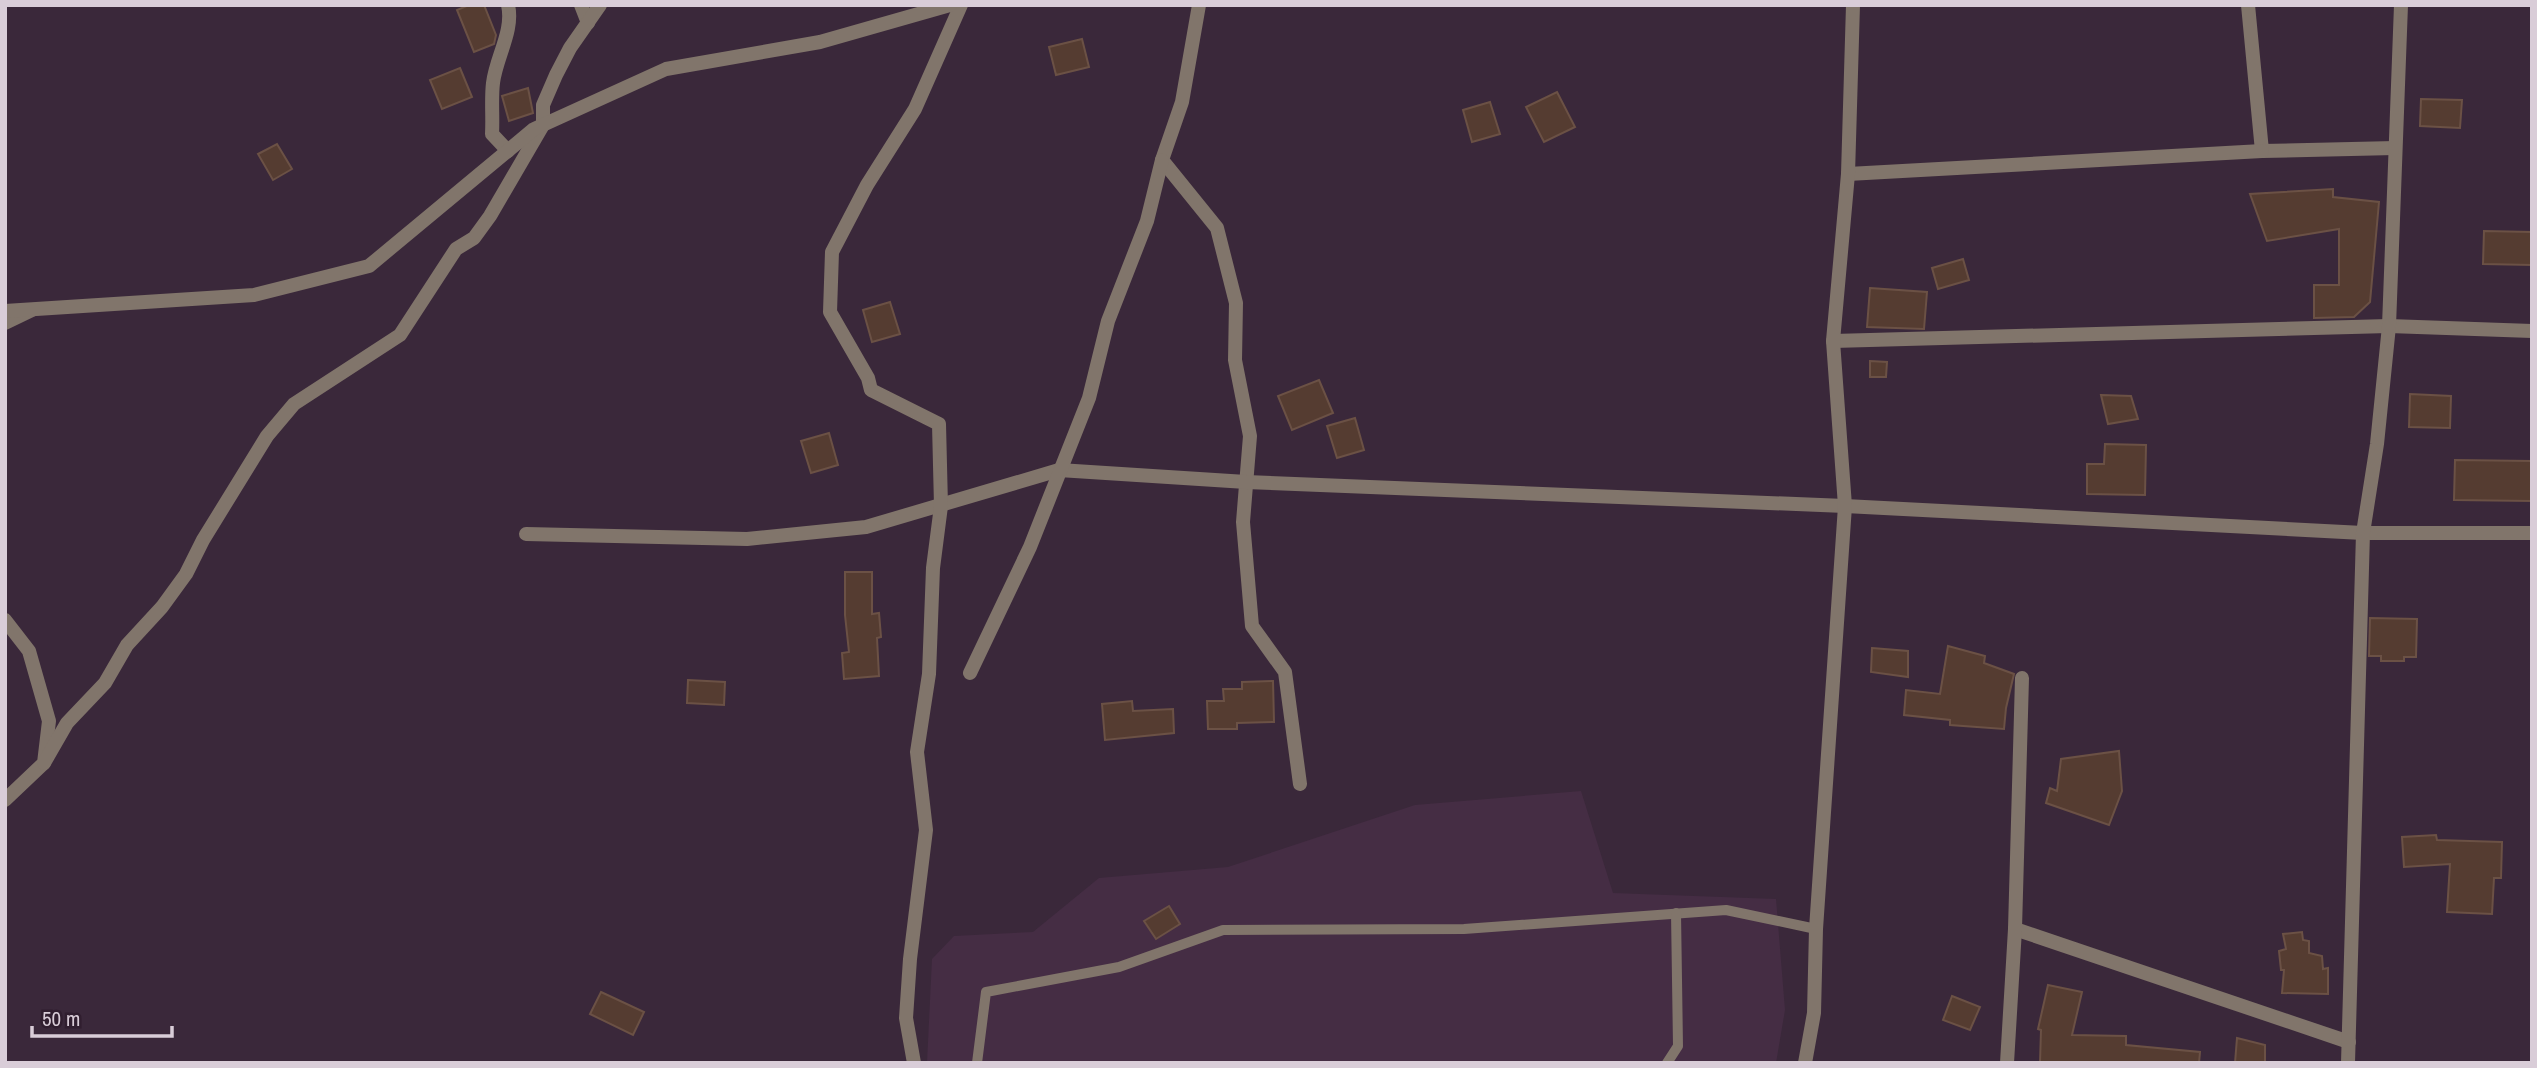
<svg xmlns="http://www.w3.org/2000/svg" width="2537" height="1068" viewBox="0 0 2537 1068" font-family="'Archivo Narrow',sans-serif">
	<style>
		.built { fill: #452d44 }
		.building { fill: #553c31; stroke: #6b5145; stroke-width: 2 }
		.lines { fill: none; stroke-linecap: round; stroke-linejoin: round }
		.service { stroke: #81756b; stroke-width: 10 }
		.minor { stroke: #81756b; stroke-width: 14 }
		.tertiary { stroke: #81756b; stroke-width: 14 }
	</style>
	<rect width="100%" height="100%" fill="#3a283a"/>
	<polygon class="built" points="1581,791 1613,893 1776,899 1785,1010 1776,1063 927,1063 932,959 954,936 1033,932 1099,878 1228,867 1415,805"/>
	<g class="building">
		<polygon points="469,5 484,5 496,35 494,44 474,52 457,10"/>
		<polygon points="1082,39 1089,67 1056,75 1049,47"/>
		<polygon points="460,68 472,97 442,109 430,80"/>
		<polygon points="528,88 533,113 509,121 502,96"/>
		<polygon points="1557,92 1575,127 1544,142 1526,107"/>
		<polygon points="2421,99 2462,100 2460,128 2420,126"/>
		<polygon points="1490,102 1500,134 1472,142 1463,110"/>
		<polygon points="277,144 292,169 273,180 258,154"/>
		<polygon points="2333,189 2333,197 2379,202 2370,302 2354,317 2314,318 2314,285 2339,285 2339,229 2267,241 2250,194"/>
		<polygon points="2484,231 2532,232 2532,265 2483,264"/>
		<polygon points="1963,259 1969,280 1938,289 1932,268"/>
		<polygon points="1870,288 1927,292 1924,329 1867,327"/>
		<polygon points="890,302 900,334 872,342 863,310"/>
		<polygon points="1870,361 1887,362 1886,377 1870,377"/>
		<polygon points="1319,380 1333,413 1292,430 1278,396"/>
		<polygon points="2410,394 2451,396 2450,428 2409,427"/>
		<polygon points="2101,395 2131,396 2138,419 2108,424"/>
		<polygon points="1355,418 1364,450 1337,458 1327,426"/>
		<polygon points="829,433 838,465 811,473 801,441"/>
		<polygon points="2105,444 2146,445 2145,495 2087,494 2087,464 2104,464"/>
		<polygon points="2455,460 2532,461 2532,501 2454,500"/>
		<polygon points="845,572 872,572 872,614 879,613 881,637 877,638 879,676 844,679 842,653 849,652 845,615"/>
		<polygon points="2370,618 2417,619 2416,657 2404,657 2404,661 2381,661 2381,656 2369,656"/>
		<polygon points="1948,646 1985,656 1984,663 2014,674 2006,708 2004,729 1950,725 1950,720 1904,715 1906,690 1940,694"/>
		<polygon points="1872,648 1908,651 1908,677 1871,672"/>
		<polygon points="688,680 725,682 724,705 687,703"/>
		<polygon points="1273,681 1274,722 1237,723 1237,729 1208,729 1207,701 1224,701 1223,689 1242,689 1242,682"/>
		<polygon points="1132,701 1133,711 1173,709 1174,733 1105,740 1102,704"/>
		<polygon points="2119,751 2122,791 2109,825 2046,803 2050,788 2057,791 2061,759"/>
		<polygon points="2436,835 2437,840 2502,842 2501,878 2494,878 2492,914 2447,912 2450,864 2404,867 2402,837"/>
		<polygon points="1169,906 1180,924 1156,939 1144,921"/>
		<polygon points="2302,932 2303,940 2309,941 2309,953 2322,956 2323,969 2328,968 2328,994 2282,993 2284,970 2281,970 2279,951 2286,949 2283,934"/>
		<polygon points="2048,985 2082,992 2072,1035 2126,1036 2126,1045 2200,1052 2199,1063 2040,1063 2041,1030 2038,1029"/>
		<polygon points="601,992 644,1012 633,1035 590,1014"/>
		<polygon points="1952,996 1980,1007 1970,1030 1943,1020"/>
		<polygon points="2237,1038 2265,1045 2265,1063 2235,1063"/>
	</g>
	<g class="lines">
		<g class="service">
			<polyline points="977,1063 986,992 1119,967 1223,930 1464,929 1726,910 1816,929"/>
			<polyline points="1667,1063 1678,1046 1676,913"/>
		</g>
		<g class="minor">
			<path d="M508,5C514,31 496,57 493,83C491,99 493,117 492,134L508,151"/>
			<polyline points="581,5 588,23"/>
			<polyline points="1199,5 1182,102 1162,160 1217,228 1236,303 1235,360 1250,436 1243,522 1252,626 1285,672 1300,784"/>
			<polyline points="2248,5 2262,151 2395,148"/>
			<polyline points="1848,174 2262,151"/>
			<polyline points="5,323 32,310"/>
			<polyline points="1833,341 2389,326 2532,331"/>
			<polyline points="526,534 747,539 866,527 1059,470 1246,482 1845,506 2363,533 2532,533"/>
			<polyline points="5,620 29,651 49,721 44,763 5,800"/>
			<polyline points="970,673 1030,547 1089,398 1108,321 1147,221 1162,160"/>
			<polyline points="44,763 67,723 105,683 127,645 162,607 186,574 203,540 267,436 294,404 400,335 456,249 474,238 490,216 543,125 543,105 556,75 570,48 600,5"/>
			<polyline points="2015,929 2349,1042"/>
			<polyline points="914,1063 906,1018 910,959 926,830 917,752 929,674 933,568 941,506 939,424 871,390 868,378 830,312 832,252 867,185 915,109 961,5"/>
			<polyline points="2007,1063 2015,929 2022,678"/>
			<polyline points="2348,1063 2363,533 2377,444 2389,326 2401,5"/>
		</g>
		<g class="tertiary">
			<polyline points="5,311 254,295 369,266 534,129 666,69 820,42 950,5"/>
			<polyline points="1805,1063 1814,1013 1816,929 1845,506 1833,341 1848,174 1853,5"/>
		</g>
	</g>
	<rect width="2537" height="1068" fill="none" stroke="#d9cdd8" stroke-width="14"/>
	<path d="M32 1026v10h140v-10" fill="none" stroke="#d9cdd8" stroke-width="3.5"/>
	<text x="42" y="1026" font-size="21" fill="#d9cdd8" stroke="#301e2f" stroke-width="5" paint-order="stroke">50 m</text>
</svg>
